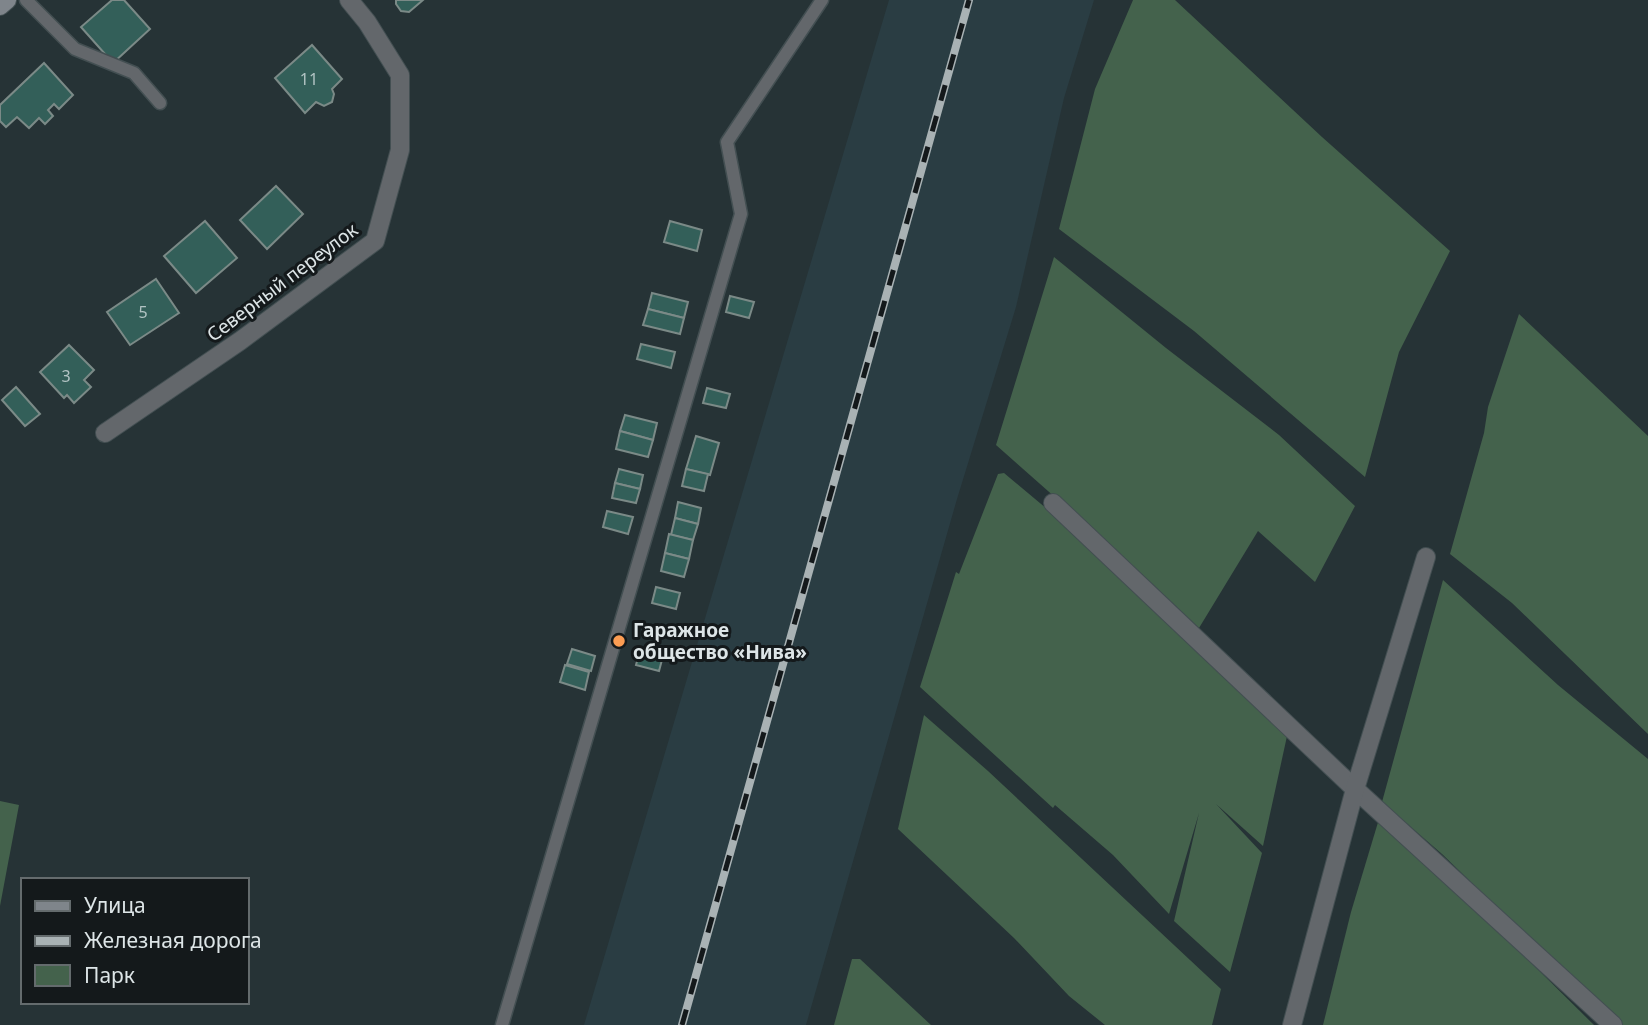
<svg xmlns="http://www.w3.org/2000/svg" width="1648" height="1025" viewBox="0 0 1648 1025" font-family="'Noto Sans',sans-serif">
	<style>
		.built { fill: #2a3d43 }
		.green { fill: #44624c }
		.building { fill: #335f59; stroke: #7b8a87; stroke-width: 2 }
		.lines { fill: none; stroke-linecap: round; stroke-linejoin: round }
		.lane-casing { stroke: #434f52; stroke-width: 15 }
		.street-casing { stroke: #434f52; stroke-width: 20 }
		.secondary-casing { stroke: #434f52; stroke-width: 20 }
		.lane { stroke: #63676b; stroke-width: 12 }
		.street { stroke: #63676b; stroke-width: 18 }
		.secondary { stroke: #7f858b; stroke-width: 18 }
		.rail-casing { stroke: #a9b2b4; stroke-width: 8 }
		.rail { stroke: #14191b; stroke-width: 5; stroke-dasharray: 16; stroke-linecap: butt }
		.poi-dot { fill: #fc9d53; stroke: #14191b; stroke-width: 2.5 }
		.labels { text-anchor: middle; dominant-baseline: central; stroke-width: 6; stroke-linejoin: round; paint-order: stroke }
		.number-label { font-size: 16px; fill: #b2c4c4 }
		.street-label { font-size: 19px; fill: #dde5e7; stroke: #14191b }
		.poi-label { font-size: 19px; font-weight: bold; fill: #dde5e7; stroke: #14191b; text-anchor: start }
	</style>
	<rect width="100%" height="100%" fill="#263336"/>
	<polygon class="built" points="889,0 1094,0 1064,98 1016,307 957,499 806,1025 584,1025"/>
	<g class="green">
		<polygon points="1133,0 1175,0 1322,137 1450,251 1399,352 1365,477 1194,331 1059,229 1095,89"/>
		<polygon points="1054,257 1166,348 1279,435 1355,506 1315,582 1258,531 1199,628 1143,575 996,445"/>
		<polygon points="1519,314 1648,436 1648,734 1512,603 1450,554 1484,433 1488,407"/>
		<polygon points="1004,473 1059,519 1289,727 1263,846 1216,804 1262,853 1230,972 1174,921 1199,813 1169,914 1113,855 1055,805 1053,808 920,687 956,572 959,574 998,474"/>
		<polygon points="1443,580 1558,685 1648,759 1648,1025 1618,1025 1442,854 1382,802"/>
		<polygon points="924,715 988,771 1221,989 1212,1025 1105,1025 1069,996 1014,938 898,829"/>
		<polygon points="0,801 19,805 0,906"/>
		<polygon points="1379,819 1493,925 1594,1025 1323,1025 1351,912"/>
		<polygon points="852,959 860,959 931,1025 834,1025"/>
	</g>
	<g class="building">
		<polygon points="112,0 124,0 150,29 113,63 81,27"/>
		<polygon points="396,0 423,0 409,12 401,11 396,4"/>
		<polygon points="312,45 342,79 332,89 334,94 332,102 324,106 316,102 305,113 275,78"/>
		<polygon points="44,63 73,95 59,109 54,104 48,110 53,116 45,124 39,118 29,128 17,117 6,127 0,121 0,105"/>
		<polygon points="276,186 303,214 267,249 240,220"/>
		<polygon points="205,221 237,258 196,293 164,256"/>
		<polygon points="670,221 702,230 697,251 664,242"/>
		<polygon points="156,279 179,313 130,345 107,312"/>
		<polygon points="652,293 688,302 684,318 648,309"/>
		<polygon points="730,296 754,302 749,318 726,312"/>
		<polygon points="648,309 684,318 680,334 643,325"/>
		<polygon points="641,344 675,352 671,368 637,359"/>
		<polygon points="69,345 94,370 84,380 91,387 74,403 67,395 64,398 40,372"/>
		<polygon points="16,387 40,414 25,426 2,400"/>
		<polygon points="707,388 730,394 726,408 703,403"/>
		<polygon points="625,415 657,423 653,440 620,431"/>
		<polygon points="620,431 653,440 648,457 616,449"/>
		<polygon points="696,436 719,443 710,475 686,469"/>
		<polygon points="619,469 643,475 640,489 615,483"/>
		<polygon points="686,469 708,474 704,491 682,486"/>
		<polygon points="615,483 640,489 636,503 612,498"/>
		<polygon points="678,502 701,508 698,524 675,518"/>
		<polygon points="607,511 633,517 628,534 603,527"/>
		<polygon points="675,518 698,524 693,540 671,535"/>
		<polygon points="669,534 693,540 689,559 665,553"/>
		<polygon points="665,553 689,559 684,577 661,571"/>
		<polygon points="656,587 680,593 676,609 652,603"/>
		<polygon points="572,649 595,656 591,671 567,664"/>
		<polygon points="640,650 663,656 659,671 636,665"/>
		<polygon points="565,665 589,672 585,690 560,682"/>
	</g>
	<g class="lines">
		<defs>
			<g id="lane">
				<polyline points="26,0 75,49 134,73 160,103"/>
				<polyline points="502,1025 741,214 727,142 822,0"/>
			</g>
			<g id="street">
				<polyline points="105,433 240,341 375,241 400,150 400,75 367,22 349,0"/>
				<polyline points="1053,503 1355,789 1613,1025"/>
				<polyline points="1292,1025 1355,789 1426,557"/>
			</g>
			<polyline id="secondary" points="0,6 7,0"/>
		</defs>
		<use href="#lane" class="lane-casing"/>
		<use href="#street" class="street-casing"/>
		<use href="#secondary" class="secondary-casing"/>
		<use href="#lane" class="lane"/>
		<use href="#street" class="street"/>
		<use href="#secondary" class="secondary"/>
		<defs>
			<polyline id="rail" points="682,1025 969,0"/>
		</defs>
		<use href="#rail" class="rail-casing"/>
		<use href="#rail" class="rail"/>
	</g>
	<circle class="poi-dot" cx="619" cy="641" r="7"/>
	<g class="labels">
		<g class="number-label">
			<text x="309" y="79">11</text>
			<text x="143" y="312">5</text>
			<text x="66" y="376">3</text>
		</g>
		<g class="street-label">
			<text transform="translate(282 282) rotate(-37)">Северный переулок</text>
		</g>
		<g class="poi-label">
			<text x="633" y="630">Гаражное<tspan x="633" dy="22">общество «Нива»</tspan></text>
		</g>
	</g>
	<rect x="21" y="878" width="228" height="126" fill="#14191b" stroke="#646b6d" stroke-width="2"/>
	<rect x="35" y="901" width="35" height="10" fill="#7f858b" stroke="#646b6d" stroke-width="2"/>
	<text x="84" y="913" font-size="21" fill="#dde5e7">Улица</text>
	<rect x="35" y="936" width="35" height="10" fill="#a9b2b4" stroke="#646b6d" stroke-width="2"/>
	<text x="84" y="948" font-size="21" fill="#dde5e7">Железная дорога</text>
	<rect x="35" y="965" width="35" height="21" fill="#44624c" stroke="#646b6d" stroke-width="2"/>
	<text x="84" y="983" font-size="21" fill="#dde5e7">Парк</text>
</svg>
